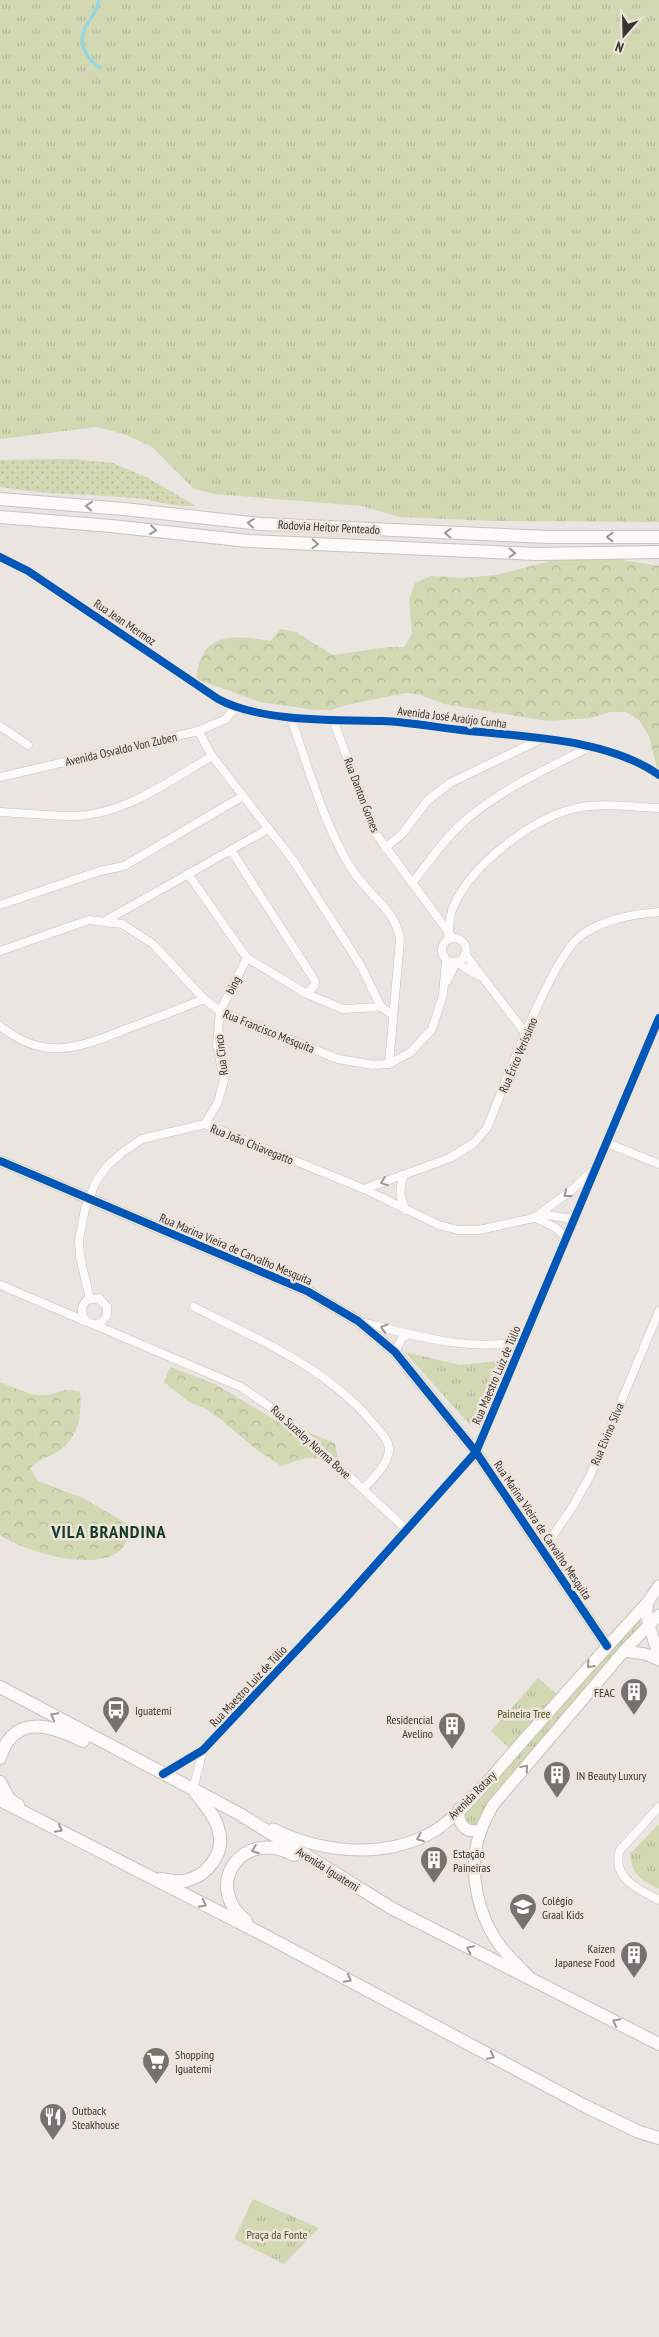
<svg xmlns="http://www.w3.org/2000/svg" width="659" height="2337" viewBox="0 0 659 2337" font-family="'PT Sans Narrow',sans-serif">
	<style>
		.grass { fill: url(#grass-dots) }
		.forest { fill: url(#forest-crowns) }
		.park { fill: url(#park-tufts) }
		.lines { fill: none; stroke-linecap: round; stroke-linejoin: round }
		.stream { stroke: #90d7e8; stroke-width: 3 }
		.minor-casing { stroke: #c7c3bf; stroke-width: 9 }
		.tertiary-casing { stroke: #c7c3bf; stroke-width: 12 }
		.secondary-casing { stroke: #c7c3bf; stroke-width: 13 }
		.primary-casing { stroke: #c7c3bf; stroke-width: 14 }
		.minor { stroke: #fcfbfa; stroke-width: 8 }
		.tertiary { stroke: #fcfbfa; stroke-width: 10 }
		.secondary { stroke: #fcfbfa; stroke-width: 11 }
		.primary { stroke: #fcfbfa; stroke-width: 12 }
		.cycleway-casing { stroke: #efe4db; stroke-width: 11 }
		.cycleway { stroke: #0057b8; stroke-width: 8 }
		.oneway { stroke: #9a9896 }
		.labels { text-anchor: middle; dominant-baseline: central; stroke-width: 5; stroke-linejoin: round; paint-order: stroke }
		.street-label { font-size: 12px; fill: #393431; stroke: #efe4db }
		.poi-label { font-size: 12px; fill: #393431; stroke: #efe4db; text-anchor: start }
		.park-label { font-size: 12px; fill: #47531b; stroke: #efe4db }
		.district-label { font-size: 18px; font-weight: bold; letter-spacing: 1px; fill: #103b27; stroke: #efe4db }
	</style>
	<defs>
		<pattern id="grass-dots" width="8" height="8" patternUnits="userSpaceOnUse" patternTransform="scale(1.25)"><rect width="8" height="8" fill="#d1d8b2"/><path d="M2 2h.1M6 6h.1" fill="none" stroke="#b4ba9a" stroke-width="1.8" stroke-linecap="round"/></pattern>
		<pattern id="forest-crowns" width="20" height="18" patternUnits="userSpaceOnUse" patternTransform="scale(1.25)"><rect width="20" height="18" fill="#d1d8b2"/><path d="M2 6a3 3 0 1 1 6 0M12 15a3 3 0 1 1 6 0" fill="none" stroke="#b4ba9a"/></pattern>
		<pattern id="park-tufts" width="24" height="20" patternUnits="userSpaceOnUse" patternTransform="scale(1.25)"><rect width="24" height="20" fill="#d1d8b2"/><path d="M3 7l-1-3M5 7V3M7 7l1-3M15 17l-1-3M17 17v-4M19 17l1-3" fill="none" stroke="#b4ba9a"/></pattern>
	</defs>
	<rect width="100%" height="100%" fill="#eae5e0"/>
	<path class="grass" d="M75,459L113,463L148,478L196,506C175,508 156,500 135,498C90,494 45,495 0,487V460Z"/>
	<g class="forest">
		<path d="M593,550L616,559L659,566V776L649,736L639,720L626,712H610L591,718L548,721L444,704L421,695L406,693L350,704L331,710H315L260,702L197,679C199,631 235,635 270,641L281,629L296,632L333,655L388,647H404L412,634L409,600L415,583L431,576L463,578L496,575Z"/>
		<polygon points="170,1367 215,1384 273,1419 335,1443 338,1459 306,1458 281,1466 257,1450 219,1418 204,1408 189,1402 164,1382"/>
		<path d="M0,1382L33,1395H49L64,1390L80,1391C82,1414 79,1439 57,1452C46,1458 41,1458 30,1468L38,1481L85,1499L129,1525C129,1529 129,1536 127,1540C113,1579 24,1552 0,1535Z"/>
	</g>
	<g class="park">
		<polygon points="0,0 659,0 659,522 491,521 400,517 362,506 215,494 194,489 152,447 127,435 97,427 0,439"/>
		<polygon points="405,1352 460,1365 498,1361 470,1425"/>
		<polygon points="639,1616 643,1628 475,1828 463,1823 462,1810"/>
		<polygon points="538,1678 558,1695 510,1749 491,1731"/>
		<path d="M659,1824V1889C641,1879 632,1876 630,1854Z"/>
		<polygon points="253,2199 319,2228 284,2264 234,2239"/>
	</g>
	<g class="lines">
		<path class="stream" d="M99,0C98,11 90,18 85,28C77,44 88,61 101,68"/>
		<defs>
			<g id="minor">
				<path d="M0,557L28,571L218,699C261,722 333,720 382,721C409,722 434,727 461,730C523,737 607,738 659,775"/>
				<path d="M290,716C309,767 326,835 358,878C374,899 397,913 400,940L389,1064"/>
				<polyline points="333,720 376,834 450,934"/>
				<polyline points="0,726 28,745"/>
				<polyline points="198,731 212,756 293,860 361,966 381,1007 393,1015"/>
				<polyline points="0,777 198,731 226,719 235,708"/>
				<path d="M0,812C24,813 49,816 73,816C124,815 169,781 212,756"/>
				<polyline points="385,848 402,834 427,801 450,783 539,740"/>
				<polyline points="231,850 315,981 314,986 307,994"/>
				<polyline points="188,874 247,958 307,994 343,1009 381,1007"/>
				<path d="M412,883C427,865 441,843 459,826C497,791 544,770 590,747"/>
				<polyline points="0,905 100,871 124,866 243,796"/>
				<polyline points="105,921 268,829"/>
				<circle cx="454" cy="950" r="12"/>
				<path d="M448,939C449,928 449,915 454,905C473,864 529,821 572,809C599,802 631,807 659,808"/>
				<polyline points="0,951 89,920 122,924 153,944 204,999 220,1011 338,1059 373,1065 389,1064 411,1052 432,1029 443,995 446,960"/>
				<polyline points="465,954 526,1034"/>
				<polyline points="447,981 456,962 479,976"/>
				<path d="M0,1026C46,1063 80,1047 129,1028C154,1019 179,1009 204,999"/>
				<polyline points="205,1124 218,1102 224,1080 217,1045 220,1011 247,958"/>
				<polyline points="607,1143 659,1164"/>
				<path d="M404,1175C399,1189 399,1197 406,1210"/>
				<path d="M364,1189L450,1158L474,1143L487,1128C503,1089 552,954 583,934C605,919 633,914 659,912"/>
				<polyline points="538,1215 573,1189 593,1170"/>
				<polyline points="534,1217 556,1228 565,1237"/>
				<polyline points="0,1285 85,1321"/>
				<polyline points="90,1299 80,1257 79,1240 85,1209 96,1181 108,1165 123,1152 142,1139 205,1124 364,1189 439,1225 458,1230 479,1230 547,1215 573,1219"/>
				<path d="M194,1307C258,1339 325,1367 372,1422C379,1430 390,1440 389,1451C387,1466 373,1478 363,1489"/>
				<path d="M360,1322C419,1336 462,1351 523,1342"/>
				<path d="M93,1324L101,1323L107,1316V1307L99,1298L87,1300C80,1307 80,1316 88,1322L241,1387L286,1418L407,1530"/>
				<polyline points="395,1352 402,1338 410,1334"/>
				<polyline points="543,1550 573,1506 590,1476 659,1311"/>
				<polyline points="163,1774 203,1750 344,1600 476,1452 659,1018"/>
				<polyline points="193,1789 203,1750"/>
				<path d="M659,1807L620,1850C611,1877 638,1890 659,1900"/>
			</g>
			<polyline id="tertiary" points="0,1161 307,1291 358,1321 395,1352 476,1452 607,1646"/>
			<g id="secondary">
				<polyline points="647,1603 647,1618 659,1658"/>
				<polyline points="624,1651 645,1654 659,1660"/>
				<path d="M459,1809C457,1824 466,1835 481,1829"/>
				<path d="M273,1829C320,1852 379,1859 427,1835C456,1821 493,1775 515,1750C558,1701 602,1652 647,1603L659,1586"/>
				<path d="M528,1976C519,1966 509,1957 501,1947C478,1917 467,1869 480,1833C483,1823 488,1814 493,1805L624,1651L659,1615"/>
			</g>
			<g id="primary">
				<polyline points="0,499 124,509 261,524 549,537 659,537"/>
				<polyline points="0,517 111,526 248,541 536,554 659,552"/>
				<polyline points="0,1687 238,1813 393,1909 659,2044"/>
				<path d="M0,1758C14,1713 51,1725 83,1741"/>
				<polyline points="0,1782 9,1799 18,1805"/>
				<polyline points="0,1800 264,1935 585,2106 639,2132 659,2138"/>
				<path d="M161,1879C169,1880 176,1882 184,1881C206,1877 225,1854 219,1832C216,1816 204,1805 195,1792"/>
				<path d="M246,1921C201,1884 244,1827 294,1855"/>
			</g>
		</defs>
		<use href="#minor" class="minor-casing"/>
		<use href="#tertiary" class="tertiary-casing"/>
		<use href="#secondary" class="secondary-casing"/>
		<use href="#primary" class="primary-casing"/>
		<use href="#minor" class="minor"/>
		<use href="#tertiary" class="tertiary"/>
		<use href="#secondary" class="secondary"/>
		<use href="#primary" class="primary"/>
		<defs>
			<g id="cycleway">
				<path d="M0,557L28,571L218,699C261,722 333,720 382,721C409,722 434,727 461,730C523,737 607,738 659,775"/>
				<polyline points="0,1161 307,1291 358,1321 395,1352 476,1452 607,1646"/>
				<polyline points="163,1774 203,1750 344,1600 476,1452 659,1018"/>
			</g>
		</defs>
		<use href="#cycleway" class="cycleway-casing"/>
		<use href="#cycleway" class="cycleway"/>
	</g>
	<defs><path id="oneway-chevron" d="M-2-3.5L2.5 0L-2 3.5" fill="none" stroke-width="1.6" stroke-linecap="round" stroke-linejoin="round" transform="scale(1.25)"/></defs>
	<g class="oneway">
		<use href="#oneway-chevron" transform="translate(89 506) rotate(-175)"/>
		<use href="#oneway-chevron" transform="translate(251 523) rotate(-174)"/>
		<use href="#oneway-chevron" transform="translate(153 530) rotate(6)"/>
		<use href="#oneway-chevron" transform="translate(448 533) rotate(-178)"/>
		<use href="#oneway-chevron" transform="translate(610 537) rotate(-180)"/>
		<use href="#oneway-chevron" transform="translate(315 544) rotate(3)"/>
		<use href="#oneway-chevron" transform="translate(512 553) rotate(2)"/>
		<use href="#oneway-chevron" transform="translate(384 1182) rotate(159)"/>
		<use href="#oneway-chevron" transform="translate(567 1194) rotate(142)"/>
		<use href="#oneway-chevron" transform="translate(384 1328) rotate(-165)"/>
		<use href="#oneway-chevron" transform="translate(590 1665) rotate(132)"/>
		<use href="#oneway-chevron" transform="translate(54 1716) rotate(-152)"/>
		<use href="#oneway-chevron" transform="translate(525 1768) rotate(-50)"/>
		<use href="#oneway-chevron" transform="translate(59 1829) rotate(27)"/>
		<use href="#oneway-chevron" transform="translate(420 1838) rotate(158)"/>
		<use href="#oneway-chevron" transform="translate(255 1850) rotate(160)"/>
		<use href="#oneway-chevron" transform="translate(203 1904) rotate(27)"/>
		<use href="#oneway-chevron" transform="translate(470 1949) rotate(-154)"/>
		<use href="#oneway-chevron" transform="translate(348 1979) rotate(28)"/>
		<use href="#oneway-chevron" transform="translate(616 2022) rotate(-153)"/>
		<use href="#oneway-chevron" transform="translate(491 2056) rotate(27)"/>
	</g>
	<defs>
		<symbol id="building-pin" viewBox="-11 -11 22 30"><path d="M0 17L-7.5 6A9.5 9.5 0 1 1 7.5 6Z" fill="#77726e" stroke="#efe4db"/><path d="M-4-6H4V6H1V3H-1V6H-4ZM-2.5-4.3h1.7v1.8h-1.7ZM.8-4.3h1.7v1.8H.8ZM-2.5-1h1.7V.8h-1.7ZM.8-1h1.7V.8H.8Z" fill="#fff"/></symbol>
		<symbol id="bus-pin" viewBox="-11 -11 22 30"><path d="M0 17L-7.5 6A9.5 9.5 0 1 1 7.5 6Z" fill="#77726e" stroke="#efe4db"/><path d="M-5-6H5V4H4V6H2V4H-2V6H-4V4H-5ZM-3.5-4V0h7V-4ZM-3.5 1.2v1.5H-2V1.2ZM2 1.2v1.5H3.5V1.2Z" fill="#fff"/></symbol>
		<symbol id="school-pin" viewBox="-11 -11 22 30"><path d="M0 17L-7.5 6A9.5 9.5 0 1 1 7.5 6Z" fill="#77726e" stroke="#efe4db"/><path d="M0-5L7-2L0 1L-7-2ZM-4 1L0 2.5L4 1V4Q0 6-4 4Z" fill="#fff"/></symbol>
		<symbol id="supermarket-pin" viewBox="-11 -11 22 30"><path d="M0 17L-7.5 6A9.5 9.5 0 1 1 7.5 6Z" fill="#77726e" stroke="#efe4db"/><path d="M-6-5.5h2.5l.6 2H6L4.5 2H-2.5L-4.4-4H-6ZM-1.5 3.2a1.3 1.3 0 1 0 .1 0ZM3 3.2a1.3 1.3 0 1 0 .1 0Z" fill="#fff"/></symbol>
		<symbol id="restaurant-pin" viewBox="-11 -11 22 30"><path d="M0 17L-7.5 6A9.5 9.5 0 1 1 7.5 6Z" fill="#77726e" stroke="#efe4db"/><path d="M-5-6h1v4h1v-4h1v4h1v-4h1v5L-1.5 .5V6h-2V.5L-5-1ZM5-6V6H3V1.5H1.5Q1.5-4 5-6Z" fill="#fff"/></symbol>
	</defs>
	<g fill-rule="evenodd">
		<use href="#building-pin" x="618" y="1676" width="32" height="43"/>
		<use href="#bus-pin" x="100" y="1694" width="32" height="43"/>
		<use href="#building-pin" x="436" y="1710" width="32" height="43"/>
		<use href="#building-pin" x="541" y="1759" width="32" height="43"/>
		<use href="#building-pin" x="418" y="1844" width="32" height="43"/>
		<use href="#school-pin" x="507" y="1891" width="32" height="43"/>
		<use href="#building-pin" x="618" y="1939" width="32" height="43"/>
		<use href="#supermarket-pin" x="140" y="2045" width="32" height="43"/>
		<use href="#restaurant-pin" x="37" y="2101" width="32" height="43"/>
	</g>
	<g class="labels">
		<g class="street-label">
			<text transform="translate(329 527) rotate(3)">Rodovia Heitor Penteado</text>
			<text transform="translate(125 622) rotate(34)">Rua Jean Mermoz</text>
			<text transform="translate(452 717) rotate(7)">Avenida José Araújo Cunha</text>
			<text transform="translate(121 749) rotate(-13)">Avenida Osvaldo Von Zuben</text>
			<text transform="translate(362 795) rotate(69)">Rua Danton Gomes</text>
			<text transform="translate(233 985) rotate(-62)">bing</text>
			<text transform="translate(269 1031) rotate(22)">Rua Francisco Mesquita</text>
			<text transform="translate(221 1055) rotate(-97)">Rua Cinco</text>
			<text transform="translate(518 1055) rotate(-67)">Rua Érico Veríssimo</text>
			<text transform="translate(252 1144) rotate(22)">Rua João Chiavegatto</text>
			<text transform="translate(236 1249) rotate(23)">Rua Marina Vieira de Carvalho Mesquita</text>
			<text transform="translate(496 1375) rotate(-67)">Rua Maestro Luiz de Túlio</text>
			<text transform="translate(607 1434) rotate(-67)">Rua Elvino Silva</text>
			<text transform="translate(311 1442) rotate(42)">Rua Suzeley Norma Bove</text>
			<text transform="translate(543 1530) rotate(56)">Rua Marina Vieira de Carvalho Mesquita</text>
			<text transform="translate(248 1686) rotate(-47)">Rua Maestro Luiz de Túlio</text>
			<text transform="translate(472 1795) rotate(-45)">Avenida Rotary</text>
			<text transform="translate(328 1869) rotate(32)">Avenida Iguatemi</text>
		</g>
		<g class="poi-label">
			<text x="615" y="1692" text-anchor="end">FEAC</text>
			<text x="135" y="1710">Iguatemi</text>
			<text x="433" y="1719" text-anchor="end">Residencial<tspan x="433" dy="14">Avelino</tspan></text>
			<text x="576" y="1775">IN Beauty Luxury</text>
			<text x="453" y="1853">Estação<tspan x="453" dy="14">Paineiras</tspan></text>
			<text x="542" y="1900">Colégio<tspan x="542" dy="14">Graal Kids</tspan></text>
			<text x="615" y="1948" text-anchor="end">Kaizen<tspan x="615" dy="14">Japanese Food</tspan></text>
			<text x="175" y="2054">Shopping<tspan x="175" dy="14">Iguatemi</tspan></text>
			<text x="72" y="2110">Outback<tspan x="72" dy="14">Steakhouse</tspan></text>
		</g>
		<g class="park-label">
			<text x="524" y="1713">Paineira Tree</text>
			<text x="277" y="2234">Praça da Fonte</text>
		</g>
		<g class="district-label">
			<text x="109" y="1531">VILA BRANDINA</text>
		</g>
	</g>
	<g transform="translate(624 35) rotate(200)" stroke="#efe4db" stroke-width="4" paint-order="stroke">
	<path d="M0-4L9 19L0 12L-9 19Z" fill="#393431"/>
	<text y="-8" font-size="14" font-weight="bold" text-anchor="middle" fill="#393431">N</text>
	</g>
</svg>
